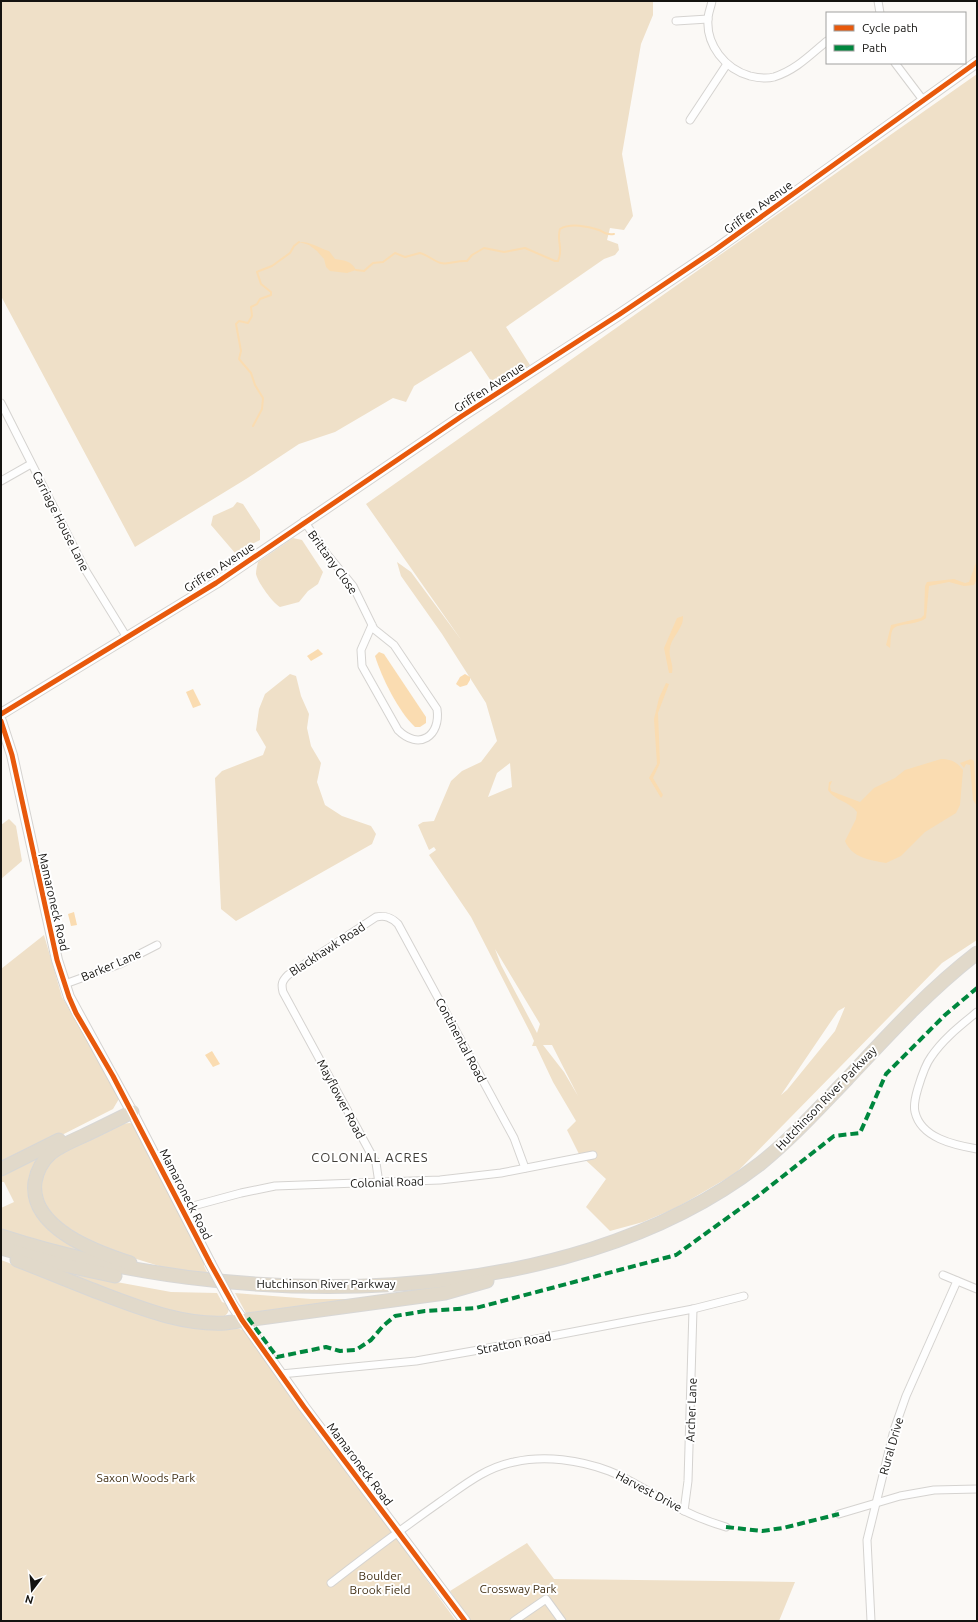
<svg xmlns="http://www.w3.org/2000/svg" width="978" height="1622" viewBox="0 0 978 1622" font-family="Ubuntu,sans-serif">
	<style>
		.green { fill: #efe0c8; fill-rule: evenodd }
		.water { fill: #fadcb1 }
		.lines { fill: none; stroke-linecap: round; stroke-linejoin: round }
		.stream { stroke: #fadcb1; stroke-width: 2 }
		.street-casing { stroke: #d5d3d0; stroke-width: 9 }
		.secondary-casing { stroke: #d5d3d0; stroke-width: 12 }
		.highway-casing { stroke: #d8d7d5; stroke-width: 15 }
		.street { stroke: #fefefe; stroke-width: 7 }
		.secondary { stroke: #fefefe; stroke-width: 10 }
		.highway { stroke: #e1d9ca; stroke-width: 13 }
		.secondary-bridge-casing { stroke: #d5d3d0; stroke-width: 12; stroke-linecap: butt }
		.secondary-bridge { stroke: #fefefe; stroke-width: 10 }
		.quiet { stroke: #00873e; stroke-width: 4; stroke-dasharray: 8 4; stroke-linecap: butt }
		.cycleway-casing { stroke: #fff; stroke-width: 8 }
		.cycleway { stroke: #e8590c; stroke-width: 5 }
		.labels { text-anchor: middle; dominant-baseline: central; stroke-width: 4; stroke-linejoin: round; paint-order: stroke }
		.street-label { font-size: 12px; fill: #141310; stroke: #fff }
		.park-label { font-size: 12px; fill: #423015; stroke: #fff }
		.neighbourhood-label { font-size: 13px; letter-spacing: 1px; fill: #403d38; stroke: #fff }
	</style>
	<rect width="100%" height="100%" fill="#fbf9f6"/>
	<g class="green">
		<polygon points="1,1 653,1 653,15 641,44 622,154 633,216 624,230 610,228 607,240 618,244 619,250 615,255 604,259 506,327 530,365 495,387 471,351 414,386 406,402 393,398 335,432 299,444 246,479 135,547 1,296"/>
		<path d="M977,74V940L942,963L736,1173L676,1208L643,1222L610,1231L586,1207L606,1179L579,1154L567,1130L576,1121L553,1082L536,1046H532L534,1041L531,1034L471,917L429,855L436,850L434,847L429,850L418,825L423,822L434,821L451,781L462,771L481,762L497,741L486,703L442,634L401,576L397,562L411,572L462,641L366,504ZM510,763L512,787L488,797L497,773ZM495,949L540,1024L537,1033L501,965ZM845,1007L835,1031L787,1090L781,1095L838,1011ZM543,1045H552L578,1096L564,1072Z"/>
		<polygon points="237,502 243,504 260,530 260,540 235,553 211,525 213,516 233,507"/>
		<path d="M293,538L302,540L323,572L318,584L308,591L299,602L280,607C273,603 258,583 256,574C256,570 257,566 258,562Z"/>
		<polygon points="290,674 296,676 301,696 309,714 307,728 311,746 321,763 317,782 325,805 342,816 371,826 376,834 372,844 236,921 221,909 215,778 222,771 263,755 266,747 256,730 259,709 265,694"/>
		<polygon points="9,819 16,826 22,861 1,879 1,825"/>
		<polygon points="44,935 62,997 120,1097 113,1109 1,1166 1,969"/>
		<polygon points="130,1123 136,1126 204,1260 204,1266 208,1274 172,1270 114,1252 74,1234 46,1214 38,1195 40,1178 53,1156 119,1124"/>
		<polygon points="43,1151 31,1198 86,1254 1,1230 1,1208 14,1202 4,1182 1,1182 1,1172"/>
		<polygon points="1,1260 164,1321 207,1330 233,1327 243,1330 388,1526 456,1621 1,1621"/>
		<path d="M73,1274L171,1292L217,1293L222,1302L228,1304C230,1311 228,1314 222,1318L184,1316L73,1277Z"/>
		<polygon points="235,1293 311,1299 360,1299 247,1315"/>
		<polygon points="527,1543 554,1579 795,1582 779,1621 470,1621 450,1591"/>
	</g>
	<g class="water">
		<path d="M299,242C310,241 319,248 329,251L335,259C343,260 352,261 356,270L347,273L330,271L326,267L324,259L317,251L309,245Z"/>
		<path d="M977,560V579L974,585L964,586L949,582L929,586L926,618C918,625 898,623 893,629C890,634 891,643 890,648L886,645L891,625L921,618L924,615L925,586L927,582L954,579L965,583L969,582Z"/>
		<path d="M683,616C684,628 672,636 670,648C668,657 674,664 672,673H669L664,648L677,618Z"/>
		<polygon points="318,649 323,654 311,661 307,656"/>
		<path d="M379,652L384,654L426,717V723L420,727H415C398,711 382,678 375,656Z"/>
		<polygon points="465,674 470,677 470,680 467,685 460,687 456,684 460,677"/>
		<polygon points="666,683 669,684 658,713 660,763 653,778 663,795 661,798 649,778 657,764 654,719 659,698"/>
		<polygon points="193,689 201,705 193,708 186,692"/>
		<path d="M941,759C951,759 957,762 963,770L960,805L956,813L925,832L901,856L886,863C870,860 852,858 845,841L856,819L857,812C849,801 835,801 828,790L829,782L832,781L830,786L831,791L860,802L874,788L895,778L905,770Z"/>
		<polygon points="971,759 974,761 977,806 973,800 970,765 966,764 964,768 960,763"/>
		<polygon points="74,912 77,925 71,926 68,914"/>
		<polygon points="212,1051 220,1064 213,1067 205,1055"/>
	</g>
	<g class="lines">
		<g class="stream">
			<path d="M356,270L364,271L373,263L383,262L395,253L405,257L420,253C428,255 433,261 441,263C449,265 457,260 467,261L472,255L484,248L504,252L525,248L555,261H558C564,248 556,241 560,229C570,223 588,226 599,230C605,233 607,235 614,234"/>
			<polyline points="253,426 262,409 263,398 255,385 251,373 239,359 241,351 236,324 239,321 248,323 252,316 251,307 257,304 260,299 271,295 271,292 261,284 257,272 259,271 272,266 290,253 294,246 299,242"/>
		</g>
		<defs>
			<g id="street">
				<path d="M712,1C711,7 708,13 708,19C706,45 725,69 750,76C758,78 766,79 774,77C796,70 810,55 827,41"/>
				<polyline points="878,1 880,13"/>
				<polyline points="676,21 708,19"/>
				<polyline points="895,63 923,100"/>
				<polyline points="690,120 727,64"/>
				<polyline points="1,403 86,571 126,636"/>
				<polyline points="1,481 31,464"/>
				<path d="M304,521L326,553L353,586L374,629L394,645L437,709C441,736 419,751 398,730L362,666L361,650L372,625"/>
				<polyline points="65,984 120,964 157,945"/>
				<path d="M977,1012C960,1026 943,1039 931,1057C925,1065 921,1078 918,1088C916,1095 913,1104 915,1112C921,1138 954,1145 977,1149"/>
				<path d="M379,1183L376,1163L283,992C281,984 282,981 288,975L376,917C385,915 391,917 398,924L514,1138L525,1168"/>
				<polyline points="182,1209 241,1193 275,1186 440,1180 501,1173 593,1155"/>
				<polyline points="943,1275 977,1289"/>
				<polyline points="281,1374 416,1361 473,1351 693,1309 744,1296"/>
				<polyline points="684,1511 688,1481 693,1309"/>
				<polyline points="839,1514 900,1496 934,1490 977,1489"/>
				<path d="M331,1583C367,1555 403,1528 440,1502C463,1486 486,1467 514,1462C545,1455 580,1460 609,1471C630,1479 648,1492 668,1502C686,1513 706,1521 726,1527"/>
				<polyline points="514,1621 546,1599 562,1621"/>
				<polyline points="871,1621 867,1540 894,1430 906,1396 957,1281"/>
			</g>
			<g id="secondary">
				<polyline points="1,714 216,583 462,416 620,314 715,250 977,62"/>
				<polyline points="1,721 12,755 57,960 69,997 132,1112 210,1263"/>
				<polyline points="233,1306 304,1407 465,1621"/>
			</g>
			<g id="highway">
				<polyline points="1,1169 59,1140"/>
				<path d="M1,1236C228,1310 564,1316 761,1163C792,1138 819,1108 847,1079C888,1035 929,990 977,953"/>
				<polyline points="1,1248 59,1264 115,1276"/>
				<path d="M17,1260C46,1271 74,1283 103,1294C143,1309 182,1325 225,1323L445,1293L487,1281"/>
				<path d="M130,1263C96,1252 29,1228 35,1182C37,1171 42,1161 51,1153C60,1146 72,1141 83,1136C100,1128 116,1120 132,1112"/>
			</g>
		</defs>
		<use href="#street" class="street-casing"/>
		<use href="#secondary" class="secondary-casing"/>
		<use href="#highway" class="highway-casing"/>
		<use href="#street" class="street"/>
		<use href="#secondary" class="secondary"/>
		<use href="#highway" class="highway"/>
		<defs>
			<polyline id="secondary-bridge" points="210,1263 233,1306"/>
		</defs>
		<use href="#secondary-bridge" class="secondary-bridge-casing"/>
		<use href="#secondary-bridge" class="secondary-bridge"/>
		<g class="quiet">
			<polyline points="248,1318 277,1357 326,1347 340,1351 356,1350 371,1340 383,1326 395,1316 425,1311 476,1308 676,1255 759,1195 834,1136 860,1133 886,1074 945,1015 977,988"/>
			<polyline points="726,1527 762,1531 783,1528 839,1514"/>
		</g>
		<defs>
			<g id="cycleway">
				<polyline points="1,714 216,583 462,416 620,314 715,250 977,62"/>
				<polyline points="1,721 12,755 57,960 69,997 76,1013 113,1076 210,1263 242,1320 304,1407 465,1621"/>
			</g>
		</defs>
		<use href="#cycleway" class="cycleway-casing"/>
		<use href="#cycleway" class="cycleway"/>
	</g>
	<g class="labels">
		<g class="street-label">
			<text transform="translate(758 207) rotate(-36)">Griffen Avenue</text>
			<text transform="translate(489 387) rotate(-33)">Griffen Avenue</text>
			<text transform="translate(61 521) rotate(63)">Carriage House Lane</text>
			<text transform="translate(333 562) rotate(54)">Brittany Close</text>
			<text transform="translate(219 567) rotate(-33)">Griffen Avenue</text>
			<text transform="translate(54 902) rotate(77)">Mamaroneck Road</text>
			<text transform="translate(327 949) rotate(-33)">Blackhawk Road</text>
			<text transform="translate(111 965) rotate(-23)">Barker Lane</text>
			<text transform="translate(461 1040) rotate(62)">Continental Road</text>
			<text transform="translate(826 1098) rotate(-46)">Hutchinson River Parkway</text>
			<text transform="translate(341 1099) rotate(62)">Mayflower Road</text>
			<text transform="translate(387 1182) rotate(-2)">Colonial Road</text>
			<text transform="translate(186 1194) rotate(63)">Mamaroneck Road</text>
			<text x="326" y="1283">Hutchinson River Parkway</text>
			<text transform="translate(514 1343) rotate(-11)">Stratton Road</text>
			<text transform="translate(691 1410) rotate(-88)">Archer Lane</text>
			<text transform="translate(891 1446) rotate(-74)">Rural Drive</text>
			<text transform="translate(360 1464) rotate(53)">Mamaroneck Road</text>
			<text transform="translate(649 1491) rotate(28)">Harvest Drive</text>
		</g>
		<g class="park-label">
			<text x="146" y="1477">Saxon Woods Park</text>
			<text x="380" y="1575">Boulder<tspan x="380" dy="14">Brook Field</tspan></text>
			<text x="518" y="1588">Crossway Park</text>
		</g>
		<g class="neighbourhood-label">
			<text x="370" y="1157">COLONIAL ACRES</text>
		</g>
	</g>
	<rect width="978" height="1622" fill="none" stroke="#141310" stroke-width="4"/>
	<rect x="826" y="12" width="140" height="52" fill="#ffffff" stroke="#a1a19f"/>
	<rect x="834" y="25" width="20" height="6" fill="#e8590c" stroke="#a1a19f"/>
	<text x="862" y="32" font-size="12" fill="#141310">Cycle path</text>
	<rect x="834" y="45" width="20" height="6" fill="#00873e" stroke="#a1a19f"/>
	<text x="862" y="52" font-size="12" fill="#141310">Path</text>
	<g transform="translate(32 1590) rotate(196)" stroke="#ffffff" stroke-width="3" paint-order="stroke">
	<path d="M0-3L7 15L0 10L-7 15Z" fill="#141310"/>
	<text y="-6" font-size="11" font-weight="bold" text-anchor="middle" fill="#141310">N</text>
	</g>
</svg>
